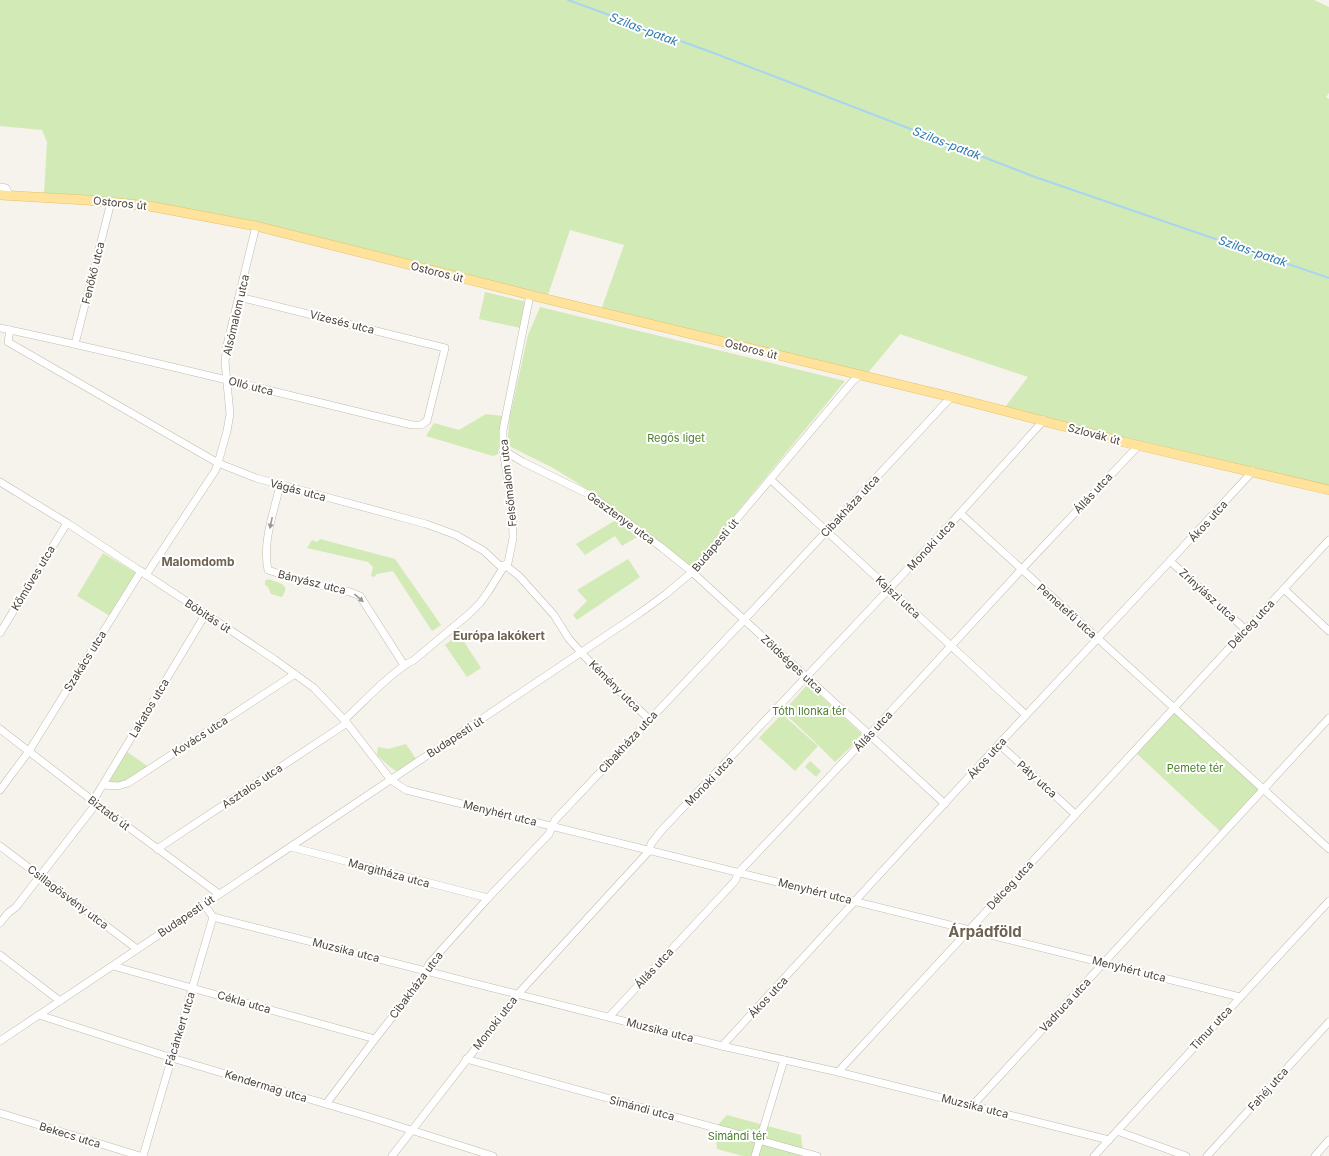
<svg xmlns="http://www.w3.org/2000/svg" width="1329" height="1156" viewBox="0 0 1329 1156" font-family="Inter,sans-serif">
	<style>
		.green { fill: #d2eab5 }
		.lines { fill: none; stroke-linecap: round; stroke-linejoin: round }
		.stream { stroke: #a9d4f2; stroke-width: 2 }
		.minor-casing { stroke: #c2bbae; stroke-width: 8 }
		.major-casing { stroke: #e6c16a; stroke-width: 10 }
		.minor { stroke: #fff; stroke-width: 7 }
		.major { stroke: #ffe39c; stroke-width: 9 }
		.oneway { fill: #9c9892 }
		.labels { text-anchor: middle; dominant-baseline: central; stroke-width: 4; stroke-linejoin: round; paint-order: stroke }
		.street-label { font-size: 11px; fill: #4b4439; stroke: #fff }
		.park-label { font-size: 11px; fill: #4a7f2a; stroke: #fff }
		.water-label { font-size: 12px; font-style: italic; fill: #2e7ab2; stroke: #fff }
		.neighbourhood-label { font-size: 12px; font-weight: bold; fill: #6e6250; stroke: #fff }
		.district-label { font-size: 15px; font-weight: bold; fill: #6e6250; stroke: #fff }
	</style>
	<rect width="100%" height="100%" fill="#f6f3ec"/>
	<g class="green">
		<polygon points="0,0 1314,0 1329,7 1329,93 1326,97 1329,99 1329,486 1140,442 1005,407 1028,377 900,334 867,374 601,310 624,245 570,230 548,295 257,223 44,194 47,142 42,130 0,126"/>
		<polygon points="485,292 527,302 521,328 479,319"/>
		<polygon points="540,307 845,381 690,569 593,493 555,469 507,445 510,416 528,335"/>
		<polygon points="486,414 503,416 498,454 493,456 426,436 434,423 459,430"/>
		<polygon points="616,520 637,537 622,546 615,536 585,555 576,544"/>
		<polygon points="320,539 395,559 441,625 432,631 393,571 377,574 374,577 371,576 373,567 368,562 307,548 312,540 317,542"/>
		<polygon points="103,553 136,573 110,616 77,596"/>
		<polygon points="628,559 640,577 577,620 573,615 587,601 577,590"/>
		<path d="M268,579C277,583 292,583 282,597L271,594L268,587L265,585V581Z"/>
		<polygon points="459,634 481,668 467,677 445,645"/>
		<polygon points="808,684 863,735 835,762 813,740 783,712"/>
		<polygon points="1174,708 1263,790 1223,834 1134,751"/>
		<polygon points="782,714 818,746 795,771 759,738"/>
		<polygon points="406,744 416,759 398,772 390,767 377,755 378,747 388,749"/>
		<polygon points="127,752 149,767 124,783 113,783 110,781 110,778"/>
		<polygon points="810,761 821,771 816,777 805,767"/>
		<polygon points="727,1115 801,1135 803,1152 800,1156 743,1156 717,1149 715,1128"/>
	</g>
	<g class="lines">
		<polyline class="stream" points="568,0 711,52 1035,177 1329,278"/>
		<defs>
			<g id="minor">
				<polyline points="0,187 6,188 9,195"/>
				<path d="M0,328C138,357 275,392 412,425H421L427,421L445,348L239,297"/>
				<polyline points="10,330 8,342 218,463 256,478 426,524 456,535 484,551 500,566 505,565 519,576 554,615 569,639 600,673 649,719"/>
				<polyline points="75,344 111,202"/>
				<polyline points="503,450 523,462 592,496 661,547 692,572 945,804"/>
				<polyline points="770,479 1026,715"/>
				<polyline points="0,482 67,523 113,553 274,659 314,688 347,723 391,780 406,790 1240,997"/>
				<path d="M280,485C274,512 262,542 268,570L305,582L350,592L360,596L404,665"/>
				<polyline points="960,513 1329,849"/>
				<polyline points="1170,561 1246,630"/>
				<polyline points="146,575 215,471 218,463 227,431 230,414 225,362 227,345 256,226"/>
				<polyline points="1284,589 1329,631"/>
				<polyline points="0,633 67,523"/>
				<path d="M344,720C364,702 382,681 404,666C407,663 411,662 414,660L469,614L480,603L488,592L505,565L508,563L513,538L512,506L503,450V430L530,295"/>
				<polyline points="0,729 93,801 219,894"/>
				<polyline points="999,744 1075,814"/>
				<polyline points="103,785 118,786 128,783 295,674"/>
				<polyline points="0,790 29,751 141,571"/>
				<polyline points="93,801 205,615"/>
				<polyline points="0,846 137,949"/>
				<polyline points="291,847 488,898"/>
				<polyline points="157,849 347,723"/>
				<polyline points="213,917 722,1046 838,1072 1109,1140"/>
				<polyline points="0,923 8,913 16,907 96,804"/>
				<polyline points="0,955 60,1001"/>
				<polyline points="113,966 375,1039"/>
				<polyline points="39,1015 172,1058 373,1118 493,1156"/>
				<polyline points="609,1017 735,881 739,872 869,735 1021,570 1139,445"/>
				<polyline points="0,1041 640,613 666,594 692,572 853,381 860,375"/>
				<polyline points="722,1046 999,744 1170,561 1253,471"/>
				<polyline points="466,1059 817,1156"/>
				<polyline points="838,1072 1329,540"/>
				<polyline points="326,1104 375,1039 422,979 429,964 488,898 549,834 555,820 744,620 951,397"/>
				<polyline points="972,1106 1329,718"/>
				<polyline points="0,1113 140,1156"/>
				<polyline points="1117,1131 1186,1156"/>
				<polyline points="143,1156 213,917 204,904"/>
				<polyline points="392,1156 518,994 649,851 651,844 661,831 953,521 1044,420"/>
				<polyline points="755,1156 784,1060"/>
				<polyline points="1094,1156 1329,901"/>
				<polyline points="1207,1156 1329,1022"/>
				<polyline points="1315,1156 1329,1140"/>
			</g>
			<polyline id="major" points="0,195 86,200 149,206 256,226 530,295 951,397 1124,442 1329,490"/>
		</defs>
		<use href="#minor" class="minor-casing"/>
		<use href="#major" class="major-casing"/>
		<use href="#minor" class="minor"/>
		<use href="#major" class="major"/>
	</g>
	<defs><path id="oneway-solid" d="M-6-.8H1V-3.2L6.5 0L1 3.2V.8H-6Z"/></defs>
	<g class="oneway">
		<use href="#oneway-solid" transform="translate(271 523) rotate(102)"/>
		<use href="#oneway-solid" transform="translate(359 598) rotate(41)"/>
	</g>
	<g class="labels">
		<g class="street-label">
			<text transform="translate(120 203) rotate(6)">Ostoros út</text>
			<text transform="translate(437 272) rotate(14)">Ostoros út</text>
			<text transform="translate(93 273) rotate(-76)">Fenőkő utca</text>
			<text transform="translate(236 315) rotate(-77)">Alsómalom utca</text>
			<text transform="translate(342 322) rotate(14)">Vízesés utca</text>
			<text transform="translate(751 349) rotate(14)">Ostoros út</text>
			<text transform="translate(251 386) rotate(14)">Olló utca</text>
			<text transform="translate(1094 434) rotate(15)">Szlovák út</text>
			<text transform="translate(508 483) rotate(-96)">Felsőmalom utca</text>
			<text transform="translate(298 490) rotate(15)">Vágás utca</text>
			<text transform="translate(1093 493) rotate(-47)">Állás utca</text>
			<text transform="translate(850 506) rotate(-47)">Cibakháza utca</text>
			<text transform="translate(621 518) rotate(36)">Gesztenye utca</text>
			<text transform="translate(1208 521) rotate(-48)">Ákos utca</text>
			<text transform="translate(715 545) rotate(-50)">Budapesti út</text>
			<text transform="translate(931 545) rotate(-47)">Monoki utca</text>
			<text transform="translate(33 578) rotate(-59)">Kőműves utca</text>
			<text transform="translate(312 582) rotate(14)">Bányász utca</text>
			<text transform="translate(1208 595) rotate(42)">Zrínyiász utca</text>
			<text transform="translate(898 597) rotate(43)">Kajszi utca</text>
			<text transform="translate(1067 611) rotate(42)">Pemetefű utca</text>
			<text transform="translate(208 616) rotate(33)">Bóbitás út</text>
			<text transform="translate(1251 624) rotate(-47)">Délceg utca</text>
			<text transform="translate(85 661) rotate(-58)">Szakács utca</text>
			<text transform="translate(792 664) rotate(43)">Zöldséges utca</text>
			<text transform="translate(615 686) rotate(45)">Kémény utca</text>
			<text transform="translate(149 708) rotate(-59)">Lakatos utca</text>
			<text transform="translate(873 731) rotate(-47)">Állás utca</text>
			<text transform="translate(200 736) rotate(-33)">Kovács utca</text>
			<text transform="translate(455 737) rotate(-33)">Budapesti út</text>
			<text transform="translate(628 742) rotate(-47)">Cibakháza utca</text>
			<text transform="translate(987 758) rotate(-48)">Ákos utca</text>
			<text transform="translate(1037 779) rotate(42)">Páty utca</text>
			<text transform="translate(709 781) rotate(-46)">Monoki utca</text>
			<text transform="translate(252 786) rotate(-34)">Asztalos utca</text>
			<text transform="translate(109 813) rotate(37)">Biztató út</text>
			<text transform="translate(500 813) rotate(14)">Menyhért utca</text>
			<text transform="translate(389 873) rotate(15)">Margitháza utca</text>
			<text transform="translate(1010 885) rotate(-47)">Délceg utca</text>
			<text transform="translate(815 891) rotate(14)">Menyhért utca</text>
			<text transform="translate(68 897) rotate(37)">Csillagösvény utca</text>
			<text transform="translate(186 916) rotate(-34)">Budapesti út</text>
			<text transform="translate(346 950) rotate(14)">Muzsika utca</text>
			<text transform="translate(654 968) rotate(-47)">Állás utca</text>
			<text transform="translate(1129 969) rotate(14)">Menyhért utca</text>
			<text transform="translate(416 985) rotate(-53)">Cibakháza utca</text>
			<text transform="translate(768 997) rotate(-47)">Ákos utca</text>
			<text transform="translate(244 1002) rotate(16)">Cékla utca</text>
			<text transform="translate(1065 1005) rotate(-47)">Vadruca utca</text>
			<text transform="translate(495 1023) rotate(-52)">Monoki utca</text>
			<text transform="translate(1211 1028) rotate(-47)">Timur utca</text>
			<text transform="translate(180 1029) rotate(-73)">Fácánkert utca</text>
			<text transform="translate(660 1030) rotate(14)">Muzsika utca</text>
			<text transform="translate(266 1086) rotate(17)">Kendermag utca</text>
			<text transform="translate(1268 1089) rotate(-48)">Fahéj utca</text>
			<text transform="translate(975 1106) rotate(14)">Muzsika utca</text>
			<text transform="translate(642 1108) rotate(15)">Simándi utca</text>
			<text transform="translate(70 1135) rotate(17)">Bekecs utca</text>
		</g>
		<g class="park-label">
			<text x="676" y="438">Regős liget</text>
			<text x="809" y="711">Tóth Ilonka tér</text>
			<text x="1195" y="768">Pemete tér</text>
			<text x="737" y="1136">Simándi tér</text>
		</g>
		<g class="water-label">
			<text transform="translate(644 29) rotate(21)">Szilas-patak</text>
			<text transform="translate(947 143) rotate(21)">Szilas-patak</text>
			<text transform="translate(1253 251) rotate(19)">Szilas-patak</text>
		</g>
		<g class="neighbourhood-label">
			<text x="198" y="561">Malomdomb</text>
			<text x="499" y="635">Európa lakókert</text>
		</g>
		<g class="district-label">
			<text x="985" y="931">Árpádföld</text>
		</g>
	</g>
</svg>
